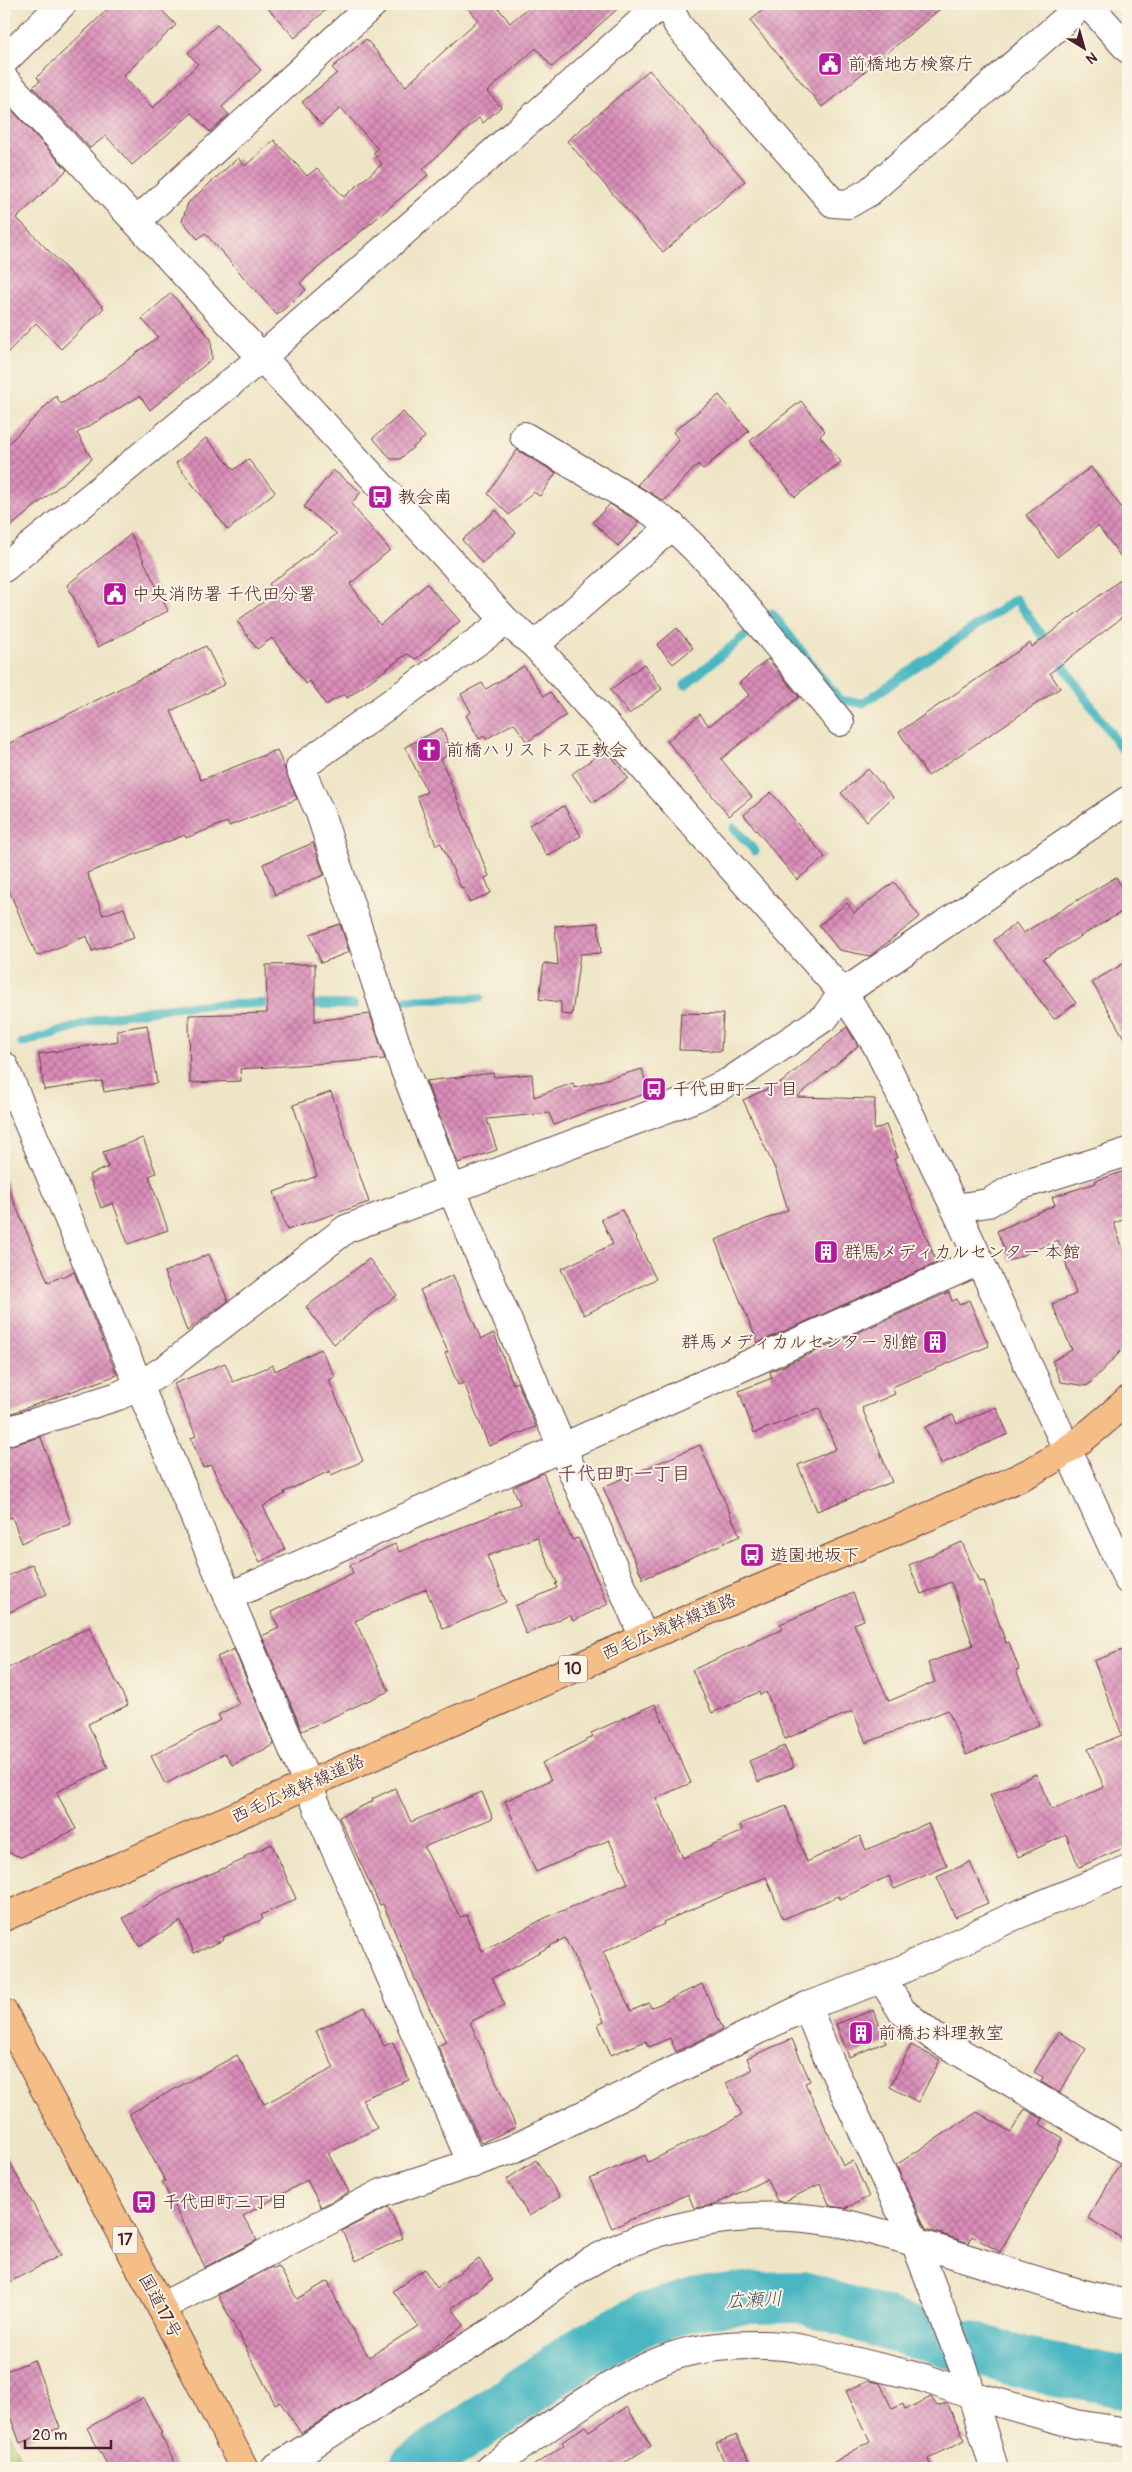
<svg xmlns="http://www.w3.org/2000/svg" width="1132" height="2472" viewBox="0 0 1132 2472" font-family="Pangolin,'Klee One',sans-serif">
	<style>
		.cemetery { fill: url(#cemetery-stones); stroke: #7c7751 }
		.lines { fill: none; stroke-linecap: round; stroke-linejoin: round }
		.stream { stroke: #49b7c2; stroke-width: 9 }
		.river { stroke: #49b7c2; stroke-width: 52 }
		.building { fill: url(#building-cross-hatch) }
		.minor-casing { stroke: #633d42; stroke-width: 30 }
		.major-casing { stroke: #633d42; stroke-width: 30 }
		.highway-casing { stroke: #633d42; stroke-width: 30 }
		.minor { stroke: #fff; stroke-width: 28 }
		.major { stroke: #f5be86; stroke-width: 28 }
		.highway { stroke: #f5be86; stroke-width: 28 }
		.labels { text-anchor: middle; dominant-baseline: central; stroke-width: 4; stroke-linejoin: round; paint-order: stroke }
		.shield { fill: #fcf5e5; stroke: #7f5f63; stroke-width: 1 }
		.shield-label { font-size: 16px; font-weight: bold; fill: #4a1f2b }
		.poi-label { font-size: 18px; fill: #4a1f2b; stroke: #fcf5e5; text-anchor: start }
		.street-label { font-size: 18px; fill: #4a1f2b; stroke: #fcf5e5 }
		.neighbourhood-label { font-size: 19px; font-weight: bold; fill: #7c465d; stroke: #fcf5e5 }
		.water-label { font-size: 19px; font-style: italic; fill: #4a5460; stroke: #fcf5e5 }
	</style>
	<defs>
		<pattern id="cemetery-stones" width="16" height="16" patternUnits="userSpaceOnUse" patternTransform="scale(1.25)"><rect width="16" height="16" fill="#afcf77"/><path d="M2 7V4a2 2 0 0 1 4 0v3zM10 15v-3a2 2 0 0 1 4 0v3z" fill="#98b167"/></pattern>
		<pattern id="building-cross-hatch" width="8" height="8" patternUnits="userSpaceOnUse" patternTransform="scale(1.25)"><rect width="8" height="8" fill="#da8db9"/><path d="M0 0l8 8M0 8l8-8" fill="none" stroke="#b37397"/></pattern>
	</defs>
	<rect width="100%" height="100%" fill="#fcf5e5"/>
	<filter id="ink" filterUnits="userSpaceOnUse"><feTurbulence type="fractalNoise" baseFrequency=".02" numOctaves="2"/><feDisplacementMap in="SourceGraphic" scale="10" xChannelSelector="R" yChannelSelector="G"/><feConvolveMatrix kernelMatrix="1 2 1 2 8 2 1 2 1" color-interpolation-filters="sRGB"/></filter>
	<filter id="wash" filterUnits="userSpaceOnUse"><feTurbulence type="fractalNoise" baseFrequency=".0096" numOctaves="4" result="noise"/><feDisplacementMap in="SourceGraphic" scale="20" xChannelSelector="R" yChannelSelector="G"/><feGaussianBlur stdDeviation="1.12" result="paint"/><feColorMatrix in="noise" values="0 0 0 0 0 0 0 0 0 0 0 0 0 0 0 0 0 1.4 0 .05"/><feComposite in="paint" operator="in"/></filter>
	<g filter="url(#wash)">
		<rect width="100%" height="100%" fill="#eee5c6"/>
		<polygon class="cemetery" points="4,2420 24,2468 4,2468"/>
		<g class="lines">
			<g class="stream">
				<polyline points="685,685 772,613 839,700 863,703 1016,599 1128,758"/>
				<polyline points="734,828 755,851"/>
				<polyline points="407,1000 480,998"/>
				<polyline points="304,1004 354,1005"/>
				<polyline points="22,1043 103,1018 181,1006 279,1003"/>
			</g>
			<polyline class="river" points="415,2468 588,2348 645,2319 698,2303 742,2298 801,2297 895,2327 1040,2367 1128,2383"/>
		</g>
		<g id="blocks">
			<g class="building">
				<polygon points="113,4 156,4 176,25 123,76 153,108 198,64 188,53 217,25 261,70 222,107 229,115 210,132 192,113 132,165 106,136 90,148 33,87 40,81 37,77"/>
				<polygon points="264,4 332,4 295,38"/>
				<polygon points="465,4 495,4 510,23 532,4 623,4 552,67 536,48 487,92 501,107 483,123 479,118 423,169 428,175 300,283 306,290 277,315 205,233 198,239 182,221 188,203 238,158 245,166 274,140 307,176 317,168 344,197 382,164 373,153 378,149 341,108 321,125 302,102 337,73 332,68 366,39 406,86 478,20"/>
				<polygon points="770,4 946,4 822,107 750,21"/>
				<polygon points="649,70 745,181 663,252 567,141"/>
				<polygon points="11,109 67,170 17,218 104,308 61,349 36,323 4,356 4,116"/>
				<polygon points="171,293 211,339 212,359 150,410 140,396 77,433 92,459 4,532 4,448 56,396 61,404 102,379 158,337 142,319"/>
				<polygon points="719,395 749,431 703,469 698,464 664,501 637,485 679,440 673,432"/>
				<polygon points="801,401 825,431 820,436 841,462 795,497 750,441"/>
				<polygon points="403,412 425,437 400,459 391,459 373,438"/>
				<polygon points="206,438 234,470 248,459 275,492 228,530 176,463"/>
				<polygon points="517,450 556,473 540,496 533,492 509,515 488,494"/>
				<polygon points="1091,467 1128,516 1128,566 1098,526 1057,557 1026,515"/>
				<polygon points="333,470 361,492 351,504 390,550 350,584 380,625 427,584 460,621 416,659 407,654 347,698 344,694 326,705 310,681 306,684 272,638 257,649 237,621 276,593 269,584 337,534 304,507"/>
				<polygon points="610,504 640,523 618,546 593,522"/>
				<polygon points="496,510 516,533 482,563 462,540"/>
				<polygon points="131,534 168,611 98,647 67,585"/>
				<polygon points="1128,574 1128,613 1050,673 1060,688 928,776 899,732 1030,643 1032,647"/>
				<polygon points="677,628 693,648 673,664 657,645"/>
				<polygon points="206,646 225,684 171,711 201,780 277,750 297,799 229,826 227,822 186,838 185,835 87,873 103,915 124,908 134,938 92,951 87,936 37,956 4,879 4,746"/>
				<polygon points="768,659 799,697 721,759 752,797 729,816 667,741 700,714 709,726 749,695 739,683"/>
				<polygon points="644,664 662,689 629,714 610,690"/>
				<polygon points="524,666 544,696 550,692 566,715 527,742 514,723 486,739 484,736 479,739 466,715 471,712 461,694 482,683 486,689"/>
				<polygon points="442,728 452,753 441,759 489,876 485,878 491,893 469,902 463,887 461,888 441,843 436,845 417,796 427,792 405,747"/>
				<polygon points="606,749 628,778 593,803 572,774"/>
				<polygon points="868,769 893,797 867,821 841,793"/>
				<polygon points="771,792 825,857 797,880 744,815"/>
				<polygon points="564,806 581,836 547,856 529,825"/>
				<polygon points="313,843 324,875 275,895 263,864"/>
				<polygon points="1116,877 1128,897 1128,908 1043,959 1076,1003 1054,1019 994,940 1016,923 1023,933"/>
				<polygon points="894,882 920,917 870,956 839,950 819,925 847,903 854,913"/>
				<polygon points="598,923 601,953 580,954 572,1015 561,1014 561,1002 539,999 544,963 558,965 555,926"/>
				<polygon points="340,924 349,952 321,963 310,934"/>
				<polygon points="1128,961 1128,1045 1092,982"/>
				<polygon points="315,964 315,1021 370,1014 385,1059 240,1069 241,1081 190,1083 189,1015 267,1013 266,965"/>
				<polygon points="681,1013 723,1014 721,1051 679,1050"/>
				<polygon points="147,1025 157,1083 104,1092 102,1081 44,1090 39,1054 118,1041 117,1030"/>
				<polygon points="847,1027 858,1046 797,1097 875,1099 874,1130 886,1125 898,1158 894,1159 937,1263 758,1343 715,1240 788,1210 776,1171 743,1100 782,1082"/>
				<polygon points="642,1069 649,1093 583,1113 554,1125 549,1113 487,1119 497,1150 458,1163 426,1081 493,1073 494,1077 532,1074 534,1097 573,1083 575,1088"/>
				<polygon points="331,1092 369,1202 287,1230 274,1192 317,1176 293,1105"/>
				<polygon points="143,1138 156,1173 149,1176 168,1230 128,1244 113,1203 101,1208 89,1175 108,1167 103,1152"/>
				<polygon points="1128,1170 1128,1218 1114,1223 1128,1264 1128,1344 1087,1386 1061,1382 1052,1361 1072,1350 1052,1304 1076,1294 1058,1240 1009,1261 997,1231 1055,1205 1052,1197 1096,1183 1095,1181"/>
				<polygon points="4,1178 48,1282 74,1272 117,1375 4,1416"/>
				<polygon points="622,1210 656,1279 584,1315 561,1269 613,1244 601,1219"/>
				<polygon points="209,1254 228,1301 187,1331 164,1272"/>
				<polygon points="369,1259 397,1295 334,1344 306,1307"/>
				<polygon points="453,1275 481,1339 494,1333 513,1384 517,1382 536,1427 489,1446 464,1383 458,1385 445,1353 448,1352 420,1290"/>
				<polygon points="949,1292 952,1301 957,1299 959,1305 969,1300 989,1346 892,1387 895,1394 862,1408 892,1482 817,1511 798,1465 836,1449 819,1408 754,1433 739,1391 772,1378 770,1372"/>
				<polygon points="321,1349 335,1377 329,1380 363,1461 331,1475 330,1471 284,1492 285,1494 263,1506 285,1549 260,1562 211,1465 203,1468 191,1438 196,1436 174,1384 225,1363 233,1382 273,1365 275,1371"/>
				<polygon points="996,1407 1008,1434 941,1464 925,1427 953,1415 957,1424"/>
				<polygon points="41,1437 71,1524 42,1533 22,1543 12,1517 4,1520 4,1447"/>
				<polygon points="700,1445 740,1536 643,1579 603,1487"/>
				<polygon points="543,1473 572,1540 578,1538 608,1604 573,1621 570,1615 526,1634 515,1606 557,1588 555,1584 557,1583 537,1537 487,1556 506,1602 443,1629 426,1589 355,1621 389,1691 302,1731 262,1636 279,1628 271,1612 353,1573 350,1565 395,1544 399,1552 520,1504 513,1487"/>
				<polygon points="962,1542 979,1582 984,1581 1006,1643 1009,1642 1019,1669 1016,1670 1039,1725 966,1755 948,1710 866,1743 853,1711 785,1739 766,1692 760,1695 759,1692 712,1713 692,1670 783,1629 780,1624 853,1593 864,1620 854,1624 889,1701 935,1682 928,1663 973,1645 951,1582 921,1594 909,1565"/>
				<polygon points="32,1564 47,1594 4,1615 4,1578"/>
				<polygon points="89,1627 128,1705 88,1724 108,1768 56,1792 76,1829 21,1857 4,1851 4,1670"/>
				<polygon points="1128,1648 1128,1846 1079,1867 1066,1835 1018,1857 990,1795 1036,1774 1052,1810 1104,1787 1088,1749 1122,1735 1094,1661"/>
				<polygon points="234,1649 274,1745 232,1765 225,1753 165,1784 151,1756 221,1720 218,1715 239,1704 217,1657"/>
				<polygon points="655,1704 691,1783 656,1798 683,1858 742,1831 740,1824 786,1806 807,1862 860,1836 866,1850 928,1823 947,1866 894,1889 889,1876 840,1899 839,1896 783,1919 766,1877 663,1922 664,1924 603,1952 631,2011 649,2003 651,2008 702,1984 723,2029 676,2052 670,2038 649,2047 646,2041 611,2055 598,2024 604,2021 565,1938 523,1961 523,1963 492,1978 505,2005 470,2022 516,2127 481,2143 438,2046 446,2042 414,1977 383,1904 380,1905 339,1817 373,1801 372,1799 395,1788 411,1822 482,1792 493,1818 424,1847 460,1917 467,1915 482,1951 545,1918 628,1883 609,1840 536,1872 505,1801 551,1780 542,1763 593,1737 591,1733"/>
				<polygon points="784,1746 794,1767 758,1782 749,1761"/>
				<polygon points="272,1844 296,1899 261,1915 263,1919 223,1937 224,1940 194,1953 181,1921 139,1946 123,1918 164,1894 245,1859 244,1857"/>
				<polygon points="970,1862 988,1903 955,1917 937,1877"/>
				<polygon points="365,2007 384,2046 393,2042 409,2080 362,2099 377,2128 328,2153 349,2192 321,2207 307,2180 243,2216 257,2240 205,2267 162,2182 165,2181 129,2114 237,2055 264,2104 334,2068 316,2031"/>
				<polygon points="874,2010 886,2042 849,2057 836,2024"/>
				<polygon points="1059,2032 1086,2049 1059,2093 1041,2082 1043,2077 1034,2072"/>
				<polygon points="792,2039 810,2081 805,2083 843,2165 853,2161 869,2197 845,2208 830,2206 820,2184 783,2202 777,2201 767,2179 714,2205 694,2208 688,2194 612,2228 590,2179 645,2155 648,2162 728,2123 742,2114 726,2083 752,2070 747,2058"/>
				<polygon points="911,2045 940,2060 918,2102 890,2087"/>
				<polygon points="1025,2109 1043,2119 1040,2124 1063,2138 1000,2252 972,2236 969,2243 926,2229 896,2165 977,2112 1011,2132"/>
				<polygon points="4,2152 61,2255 4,2285"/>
				<polygon points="536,2160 560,2197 529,2216 507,2179"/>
				<polygon points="1120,2164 1128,2167 1128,2242 1088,2218"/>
				<polygon points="388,2207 403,2238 356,2261 342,2231"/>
				<polygon points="479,2259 493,2279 452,2308 464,2325 408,2367 301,2433 280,2402 275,2404 218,2295 272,2267 273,2269 279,2267 297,2299 328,2281 341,2311 369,2357 418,2326 393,2291 424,2269 437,2288"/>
				<polygon points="34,2360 60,2428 20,2443 4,2400 4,2372"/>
				<polygon points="868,2381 880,2383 892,2409 903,2404 905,2410 931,2397 937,2406 947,2403 965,2440 928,2458 933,2468 824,2468 870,2441 846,2391"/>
				<polygon points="143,2398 162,2433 160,2434 177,2468 109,2468 87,2428"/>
				<polygon points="627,2407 651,2446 615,2468 530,2468 564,2445 562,2442 585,2426 589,2431"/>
				<polygon points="737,2435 752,2468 727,2468 716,2443"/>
			</g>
		</g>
	</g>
	<g filter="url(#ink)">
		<use href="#blocks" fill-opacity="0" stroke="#633d42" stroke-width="1"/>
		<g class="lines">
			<defs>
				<g id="minor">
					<polyline points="667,4 678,25 693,43 833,203 848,204 869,192 1083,4"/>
					<polyline points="1088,4 1128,49"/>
					<polyline points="4,61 62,4"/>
					<polyline points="4,79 506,621 535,645 843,993 876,1044 955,1208 1128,1580"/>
					<polyline points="137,221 373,4"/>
					<polyline points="524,436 643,506 672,526 709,562 840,722"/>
					<polyline points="4,568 261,358 661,4"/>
					<polyline points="506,621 300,768 320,813 404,1068 452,1191 644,1638"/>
					<polyline points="535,645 672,526"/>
					<polyline points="4,1066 327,1830 472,2164"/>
					<polyline points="955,1208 988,1203 1016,1187 1128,1152"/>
					<polyline points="4,1432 118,1396 139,1386 168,1367 346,1229 695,1098 729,1082 825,1017 843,993 1128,800"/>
					<polyline points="230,1596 979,1261"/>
					<polyline points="882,1979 902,2011 934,2037 1128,2151"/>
					<polyline points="807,2006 825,2051 915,2242 964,2369 994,2468"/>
					<polyline points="161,2307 382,2193 511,2150 807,2006 882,1979 1012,1917 1128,1869"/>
					<path d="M275,2468C348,2422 421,2377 493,2331C525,2311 553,2285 585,2265C659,2221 751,2208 835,2222C851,2224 868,2230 885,2234C966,2255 1045,2288 1128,2304"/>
					<path d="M490,2468C543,2432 605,2382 665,2359C702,2344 769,2341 808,2350L924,2378L971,2395L1075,2424L1128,2432"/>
				</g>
				<path id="major" d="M4,1917L644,1638L1016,1479C1062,1458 1091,1433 1128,1400"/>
				<polyline id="highway" points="4,2013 161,2307 244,2468"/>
			</defs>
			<use href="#minor" class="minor-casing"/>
			<use href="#major" class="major-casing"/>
			<use href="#highway" class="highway-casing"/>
			<use href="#minor" class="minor"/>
			<use href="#major" class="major"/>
			<use href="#highway" class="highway"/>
		</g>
	</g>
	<defs>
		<symbol id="civic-square" viewBox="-11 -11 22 22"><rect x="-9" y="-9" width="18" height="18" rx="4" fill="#b5179e" stroke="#fcf5e5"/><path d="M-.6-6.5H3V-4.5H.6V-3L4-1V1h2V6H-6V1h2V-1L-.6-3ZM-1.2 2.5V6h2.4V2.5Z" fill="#fff"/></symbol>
		<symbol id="bus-square" viewBox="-11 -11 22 22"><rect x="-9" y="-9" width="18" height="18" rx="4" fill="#b5179e" stroke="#fcf5e5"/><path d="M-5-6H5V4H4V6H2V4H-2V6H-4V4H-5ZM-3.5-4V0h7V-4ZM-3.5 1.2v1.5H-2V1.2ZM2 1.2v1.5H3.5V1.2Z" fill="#fff"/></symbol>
		<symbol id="church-square" viewBox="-11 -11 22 22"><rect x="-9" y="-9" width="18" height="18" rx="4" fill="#b5179e" stroke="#fcf5e5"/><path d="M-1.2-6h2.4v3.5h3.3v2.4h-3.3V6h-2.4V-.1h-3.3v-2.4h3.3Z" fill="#fff"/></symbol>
		<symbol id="building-square" viewBox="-11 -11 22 22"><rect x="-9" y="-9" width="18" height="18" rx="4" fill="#b5179e" stroke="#fcf5e5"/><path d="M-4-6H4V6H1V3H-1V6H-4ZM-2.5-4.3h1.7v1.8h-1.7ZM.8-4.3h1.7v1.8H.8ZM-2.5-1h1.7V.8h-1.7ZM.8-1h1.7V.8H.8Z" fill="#fff"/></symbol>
	</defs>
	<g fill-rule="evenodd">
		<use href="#civic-square" x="816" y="50" width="28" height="28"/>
		<use href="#bus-square" x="366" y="483" width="28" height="28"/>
		<use href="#civic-square" x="101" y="580" width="28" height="28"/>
		<use href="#church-square" x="415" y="736" width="28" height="28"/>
		<use href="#bus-square" x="640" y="1075" width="28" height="28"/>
		<use href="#building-square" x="812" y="1238" width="28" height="28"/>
		<use href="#building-square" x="921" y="1328" width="28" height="28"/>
		<use href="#bus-square" x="738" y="1541" width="28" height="28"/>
		<use href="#building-square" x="847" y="2019" width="28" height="28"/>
		<use href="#bus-square" x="130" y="2188" width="28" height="28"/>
	</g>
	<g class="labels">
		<g class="shield">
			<rect x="559" y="1655.5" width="28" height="27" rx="4"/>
			<rect x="112.5" y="2226.5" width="25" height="27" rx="4"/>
		</g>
		<g class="shield-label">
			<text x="573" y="1669">10</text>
			<text x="125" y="2240">17</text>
		</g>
		<g class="poi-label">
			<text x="848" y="64">前橋地方検察庁</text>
			<text x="398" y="497">教会南</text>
			<text x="132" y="594">中央消防署 千代田分署</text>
			<text x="446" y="750">前橋ハリストス正教会</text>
			<text x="672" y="1089">千代田町一丁目</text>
			<text x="844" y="1252">群馬メディカルセンター 本館</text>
			<text x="918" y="1342" text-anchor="end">群馬メディカルセンター 別館</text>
			<text x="770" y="1555">遊園地坂下</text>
			<text x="878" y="2033">前橋お料理教室</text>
			<text x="162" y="2202">千代田町三丁目</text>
		</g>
		<g class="street-label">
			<text transform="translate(669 1627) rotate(-23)">西毛広域幹線道路</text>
			<text transform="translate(298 1789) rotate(-24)">西毛広域幹線道路</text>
			<text transform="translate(160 2306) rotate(62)">国道17号</text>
		</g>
		<g class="neighbourhood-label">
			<text x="624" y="1474">千代田町一丁目</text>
		</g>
		<g class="water-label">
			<text transform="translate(754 2300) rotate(-3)">広瀬川</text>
		</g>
	</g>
	<rect width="1132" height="2472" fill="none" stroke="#fcf5e5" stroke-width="20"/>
	<g transform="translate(1084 48) rotate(143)" stroke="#fcf5e5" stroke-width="4" paint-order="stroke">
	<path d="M0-4L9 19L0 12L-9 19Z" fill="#4a1f2b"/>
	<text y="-8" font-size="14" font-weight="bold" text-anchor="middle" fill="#4a1f2b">N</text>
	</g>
	<path d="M25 2440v8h86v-8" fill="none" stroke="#4a1f2b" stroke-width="2.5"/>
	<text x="32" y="2440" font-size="15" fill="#4a1f2b" stroke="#fcf5e5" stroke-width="4" paint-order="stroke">20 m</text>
</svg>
